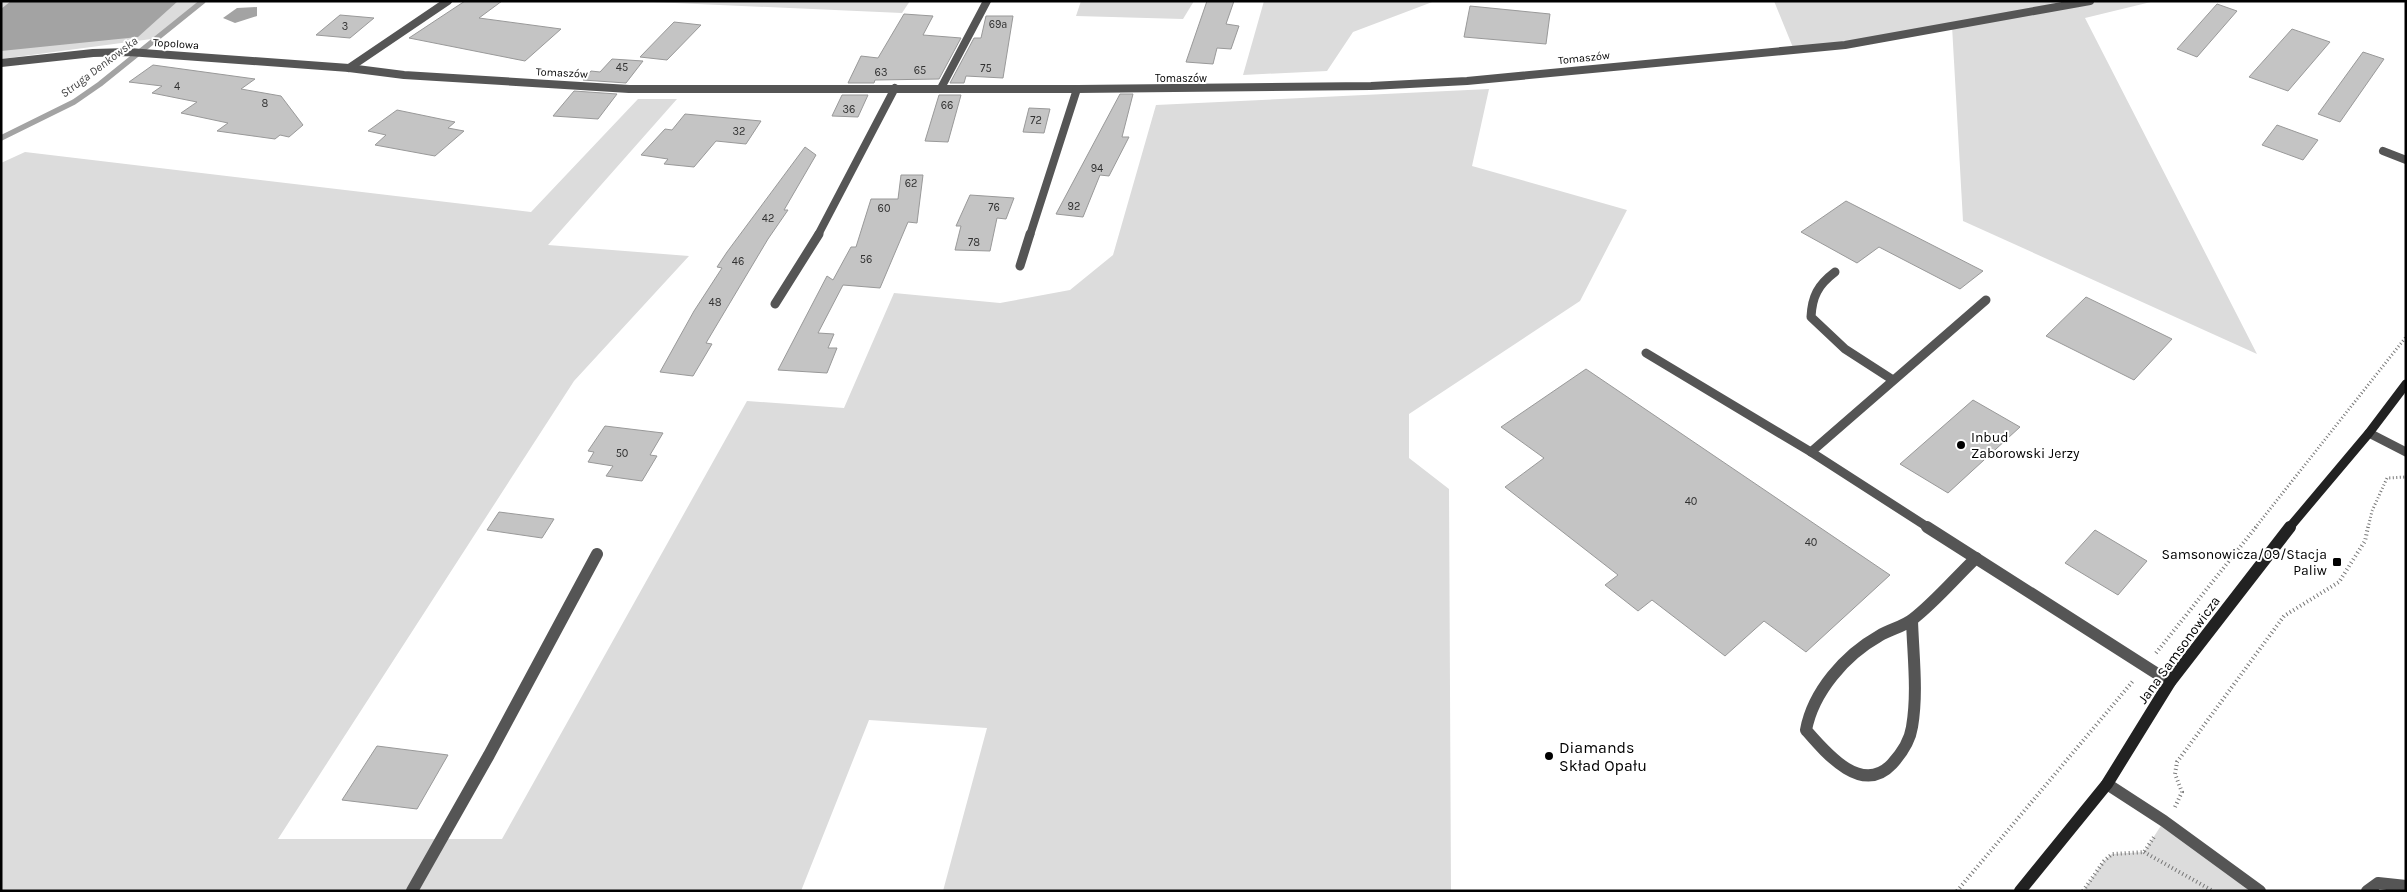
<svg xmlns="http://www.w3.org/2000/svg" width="2407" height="892" viewBox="0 0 2407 892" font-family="Karla,sans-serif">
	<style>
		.green { fill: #dcdcdc }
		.water { fill: #a3a3a3 }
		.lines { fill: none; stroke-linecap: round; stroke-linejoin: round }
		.stream { stroke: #a3a3a3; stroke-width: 5.5 }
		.building { fill: #c4c4c4; stroke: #999 }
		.path-far1 { stroke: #777; stroke-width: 3; stroke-dasharray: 1 2.5; stroke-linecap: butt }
		.path { stroke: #777; stroke-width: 4; stroke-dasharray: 1 3; stroke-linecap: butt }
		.service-far2 { stroke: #555; stroke-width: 8 }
		.service-far1 { stroke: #555; stroke-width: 9 }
		.service { stroke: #555; stroke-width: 12 }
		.minor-far2 { stroke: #555; stroke-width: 8 }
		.minor-far1 { stroke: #555; stroke-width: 9 }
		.minor { stroke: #555; stroke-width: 12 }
		.secondary-far1 { stroke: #222; stroke-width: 9 }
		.secondary { stroke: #222; stroke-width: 12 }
		.poi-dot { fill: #000; stroke: #fff; stroke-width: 2 }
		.labels { text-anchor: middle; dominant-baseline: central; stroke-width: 4; stroke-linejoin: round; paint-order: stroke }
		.number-label { font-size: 11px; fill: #313131 }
		.far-street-label { font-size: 11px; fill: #000; stroke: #fff }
		.far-water-label { font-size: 12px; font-style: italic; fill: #444; stroke: #fff }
		.poi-label { font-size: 14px; fill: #000; stroke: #fff; text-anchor: start }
		.street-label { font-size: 14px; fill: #000; stroke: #fff }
		.near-poi-label { font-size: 16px; fill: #000; stroke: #fff; text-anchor: start }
	</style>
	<rect width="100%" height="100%" fill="#fff"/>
	<g class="green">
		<polygon points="1,1 203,1 159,38 1,59"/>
		<polygon points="630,1 910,1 902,13"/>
		<polygon points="1081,1 1194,1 1183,19 1076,16"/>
		<polygon points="1264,1 1435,1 1353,32 1327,71 1243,75"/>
		<polygon points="1774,1 2155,1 2085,18 2257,354 1963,221 1952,26 1794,50"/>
		<polygon points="1489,89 1472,166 1627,210 1580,301 1409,414 1409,458 1449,489 1451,891 943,891 987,728 869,720 801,891 1,891 1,163 25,152 531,212 638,99 677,99 548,245 689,256 574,381 278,839 502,839 747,401 844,408 894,293 1000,303 1070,290 1113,255 1156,105"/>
		<polygon points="2164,821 2255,891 2083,891 2104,861 2112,854 2144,852"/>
	</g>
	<g class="water">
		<polygon points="11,1 178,1 138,37 1,51 1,9"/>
		<polygon points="257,7 257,16 235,23 223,18 237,8"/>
	</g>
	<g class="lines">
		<polyline class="stream" points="1,138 74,102 100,84 203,1"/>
	</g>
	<g class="building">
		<polygon points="465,1 502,1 479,18 561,29 525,61 409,38"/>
		<polygon points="1207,1 1234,1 1226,24 1239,26 1231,49 1217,48 1213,64 1186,62"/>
		<polygon points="2217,4 2237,11 2197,57 2177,49"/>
		<polygon points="1470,6 1550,14 1546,44 1464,37"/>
		<polygon points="904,14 933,16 923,35 961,38 939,79 875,80 874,83 848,83 861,56 878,58"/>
		<polygon points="340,15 374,18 350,38 316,35"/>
		<polygon points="986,16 1013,16 1003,78 966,76 964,83 950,83 974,38 981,38"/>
		<polygon points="674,22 701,25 667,60 640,57"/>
		<polygon points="2292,29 2330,42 2288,91 2249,77"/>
		<polygon points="2363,52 2384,59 2340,122 2318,114"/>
		<polygon points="612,59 643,61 626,83 583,80 591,71 600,72"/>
		<polygon points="153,65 255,79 241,89 281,96 303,125 289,137 280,135 275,139 217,131 228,123 181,113 197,102 152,93 162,86 129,82"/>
		<polygon points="574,91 617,94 598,119 553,116"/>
		<polygon points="1120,94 1133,94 1122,137 1129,137 1109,176 1100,175 1083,217 1056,214"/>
		<polygon points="842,95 868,95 858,117 832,116"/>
		<polygon points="939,95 961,95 948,142 925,141"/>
		<polygon points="1029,108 1050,109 1044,133 1023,132"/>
		<polygon points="397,110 455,122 448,128 464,131 435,156 375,145 386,135 368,131"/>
		<polygon points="685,114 761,121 746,144 716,141 694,167 664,164 668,159 641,155 665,129 672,130"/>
		<polygon points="2277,125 2318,140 2303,160 2262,145"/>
		<polygon points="805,147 816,155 784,210 788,210 768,239 706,343 712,344 693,376 660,372 694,311 722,268 717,267 727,252"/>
		<polygon points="901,175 923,175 917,223 908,222 880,288 843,285 818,333 834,334 828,348 837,348 827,373 778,370 827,276 833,280 851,247 856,247 871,199 898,199"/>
		<polygon points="970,195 1014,198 1006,219 997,218 990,251 955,250 961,226 956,226"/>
		<polygon points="1846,201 1983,271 1960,289 1879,247 1857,263 1801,232"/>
		<polygon points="2086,297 2172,339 2134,380 2046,336"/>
		<polygon points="1586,369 1890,575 1806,652 1764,621 1725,656 1652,600 1638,611 1605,585 1618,575 1505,487 1544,458 1501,427"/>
		<polygon points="1973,400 2020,427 1948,493 1900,464"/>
		<polygon points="605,426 663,433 650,455 657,456 642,481 606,476 613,466 588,462 594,452 588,451"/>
		<polygon points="499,512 554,519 542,538 487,530"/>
		<polygon points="2095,530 2147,561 2118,595 2065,563"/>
		<polygon points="377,746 448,755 417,809 342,800"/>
	</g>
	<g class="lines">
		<g class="path-far1">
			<polyline points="2255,528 2406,337"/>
			<polyline points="2368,528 2372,511 2387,478 2406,477"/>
		</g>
		<g class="path">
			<polyline points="2156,653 2256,527"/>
			<polyline points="2175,807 2182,792 2175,774 2177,762 2284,616 2339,582 2365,541 2368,527"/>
			<polyline points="2144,852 2213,891"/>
			<polyline points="1957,891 2133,681"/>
			<polyline points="2083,891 2104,861 2112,854 2144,852 2154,837"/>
		</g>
		<polyline class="service-far2" points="2383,151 2406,160"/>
		<g class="service-far1">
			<path d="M1835,272C1818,285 1812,296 1811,317L1845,349L1893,380"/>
			<polyline points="1646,353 1811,452 1929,528"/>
			<polyline points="1811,452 1986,300"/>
		</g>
		<g class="service">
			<polyline points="1927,527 2170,682"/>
			<path d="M1912,620C1913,655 1918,692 1912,727C1910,741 1901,754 1892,764C1862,796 1826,753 1806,730C1813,692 1845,655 1879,636C1890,629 1903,627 1913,619C1936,601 1955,578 1976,558"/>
			<polyline points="2367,891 2378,883 2406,886"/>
		</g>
		<g class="minor-far2">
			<polyline points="1,63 93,53 129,52 349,68 404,75 629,89 1077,89"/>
			<polyline points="349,68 448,1"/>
			<polyline points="941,88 987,1"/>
			<polyline points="818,235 895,88"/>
			<polyline points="1030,235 1077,89 1371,86 1467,81 1845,45 2090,1"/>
		</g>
		<g class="minor-far1">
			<polyline points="1020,266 1030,234"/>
			<polyline points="775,304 819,234"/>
			<polyline points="2369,433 2406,452"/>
		</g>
		<g class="minor">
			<polyline points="2107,784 2164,821 2260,891"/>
			<polyline points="412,891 489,755 597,554"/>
		</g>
		<polyline class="secondary-far1" points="2289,528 2369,433 2406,384"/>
		<polyline class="secondary" points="2020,891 2107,784 2170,682 2290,527"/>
	</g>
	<g class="poi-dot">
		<circle cx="1961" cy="445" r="5"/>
		<rect x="2332" y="557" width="10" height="10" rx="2.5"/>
		<circle cx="1549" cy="756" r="5"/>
	</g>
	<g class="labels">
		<g class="number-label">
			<text x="998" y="24">69a</text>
			<text x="345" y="26">3</text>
			<text x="622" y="67">45</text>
			<text x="986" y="68">75</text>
			<text x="920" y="70">65</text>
			<text x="881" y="72">63</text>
			<text x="177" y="86">4</text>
			<text x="265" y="103">8</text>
			<text x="947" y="105">66</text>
			<text x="849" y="109">36</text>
			<text x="1036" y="120">72</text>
			<text x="739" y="131">32</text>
			<text x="1097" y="168">94</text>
			<text x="911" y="183">62</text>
			<text x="1074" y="206">92</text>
			<text x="994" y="207">76</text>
			<text x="884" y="208">60</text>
			<text x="768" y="218">42</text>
			<text x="974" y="242">78</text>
			<text x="866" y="259">56</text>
			<text x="738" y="261">46</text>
			<text x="715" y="302">48</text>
			<text x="622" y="453">50</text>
			<text x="1691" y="501">40</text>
			<text x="1811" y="542">40</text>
		</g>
		<g class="far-street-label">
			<text transform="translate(176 44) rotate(4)">Topolowa</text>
			<text transform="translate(1584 58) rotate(-6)">Tomaszów</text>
			<text transform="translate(562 73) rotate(3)">Tomaszów</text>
			<text x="1181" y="78">Tomaszów</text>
		</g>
		<g class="far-water-label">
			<text transform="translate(99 67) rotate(-37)">Struga Denkowska</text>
		</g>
		<g class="poi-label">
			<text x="1971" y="437">Inbud<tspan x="1971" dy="16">Zaborowski Jerzy</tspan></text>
			<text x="2327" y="554" text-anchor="end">Samsonowicza/09/Stacja<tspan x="2327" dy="16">Paliw</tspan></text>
		</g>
		<g class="street-label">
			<text transform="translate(2179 650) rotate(-54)">Jana Samsonowicza</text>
		</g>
		<g class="near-poi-label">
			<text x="1559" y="747">Diamands<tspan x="1559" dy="18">Skład Opału</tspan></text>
		</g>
	</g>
	<rect width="2407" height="892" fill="none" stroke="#000000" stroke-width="5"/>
</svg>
